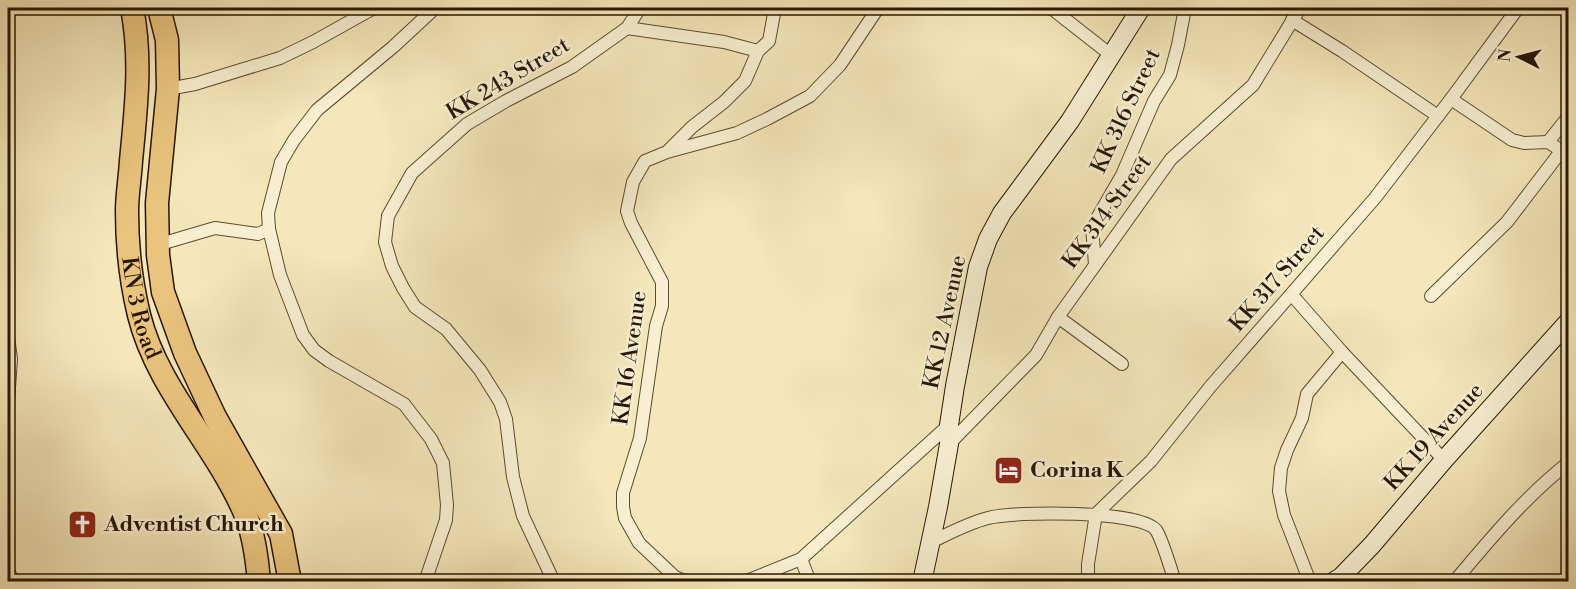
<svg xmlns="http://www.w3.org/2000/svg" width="1576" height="589" viewBox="0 0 1576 589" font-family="'Libre Bodoni',serif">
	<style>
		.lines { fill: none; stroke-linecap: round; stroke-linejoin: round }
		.street-casing { stroke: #5b4b2f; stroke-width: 14 }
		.secondary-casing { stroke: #281701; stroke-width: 20 }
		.highway-casing { stroke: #281701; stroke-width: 25 }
		.street { stroke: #f8efd2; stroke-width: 12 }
		.secondary { stroke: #f8efd2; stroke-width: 18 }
		.highway { stroke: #eac47d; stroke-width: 22 }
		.labels { text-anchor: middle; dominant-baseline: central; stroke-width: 5; stroke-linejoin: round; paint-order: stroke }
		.street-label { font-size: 22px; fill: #281701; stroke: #f8efd2 }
		.poi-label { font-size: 22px; font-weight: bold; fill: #281701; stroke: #f8efd2; text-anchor: start }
	</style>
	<rect width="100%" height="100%" fill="#f5e7ba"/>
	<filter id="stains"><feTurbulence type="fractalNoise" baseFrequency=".00333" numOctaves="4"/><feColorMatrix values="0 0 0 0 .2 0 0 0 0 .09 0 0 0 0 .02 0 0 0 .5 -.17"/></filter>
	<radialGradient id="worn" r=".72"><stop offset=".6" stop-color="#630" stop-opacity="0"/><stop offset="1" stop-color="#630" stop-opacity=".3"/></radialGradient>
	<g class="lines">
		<defs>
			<g id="street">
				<polyline points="1051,8 1111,55"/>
				<polyline points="1292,20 1342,51 1438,116"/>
				<polyline points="627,28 724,42 758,51"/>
				<polyline points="168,89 195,84 280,58 313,42 374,8"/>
				<polyline points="1451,99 1512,140 1524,143 1548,142 1568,155"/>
				<polyline points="1548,142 1568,117"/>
				<polyline points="669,150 692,127 724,102 745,81 758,51 769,41 775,8"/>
				<polyline points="157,245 215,228 258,234 269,229"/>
				<polyline points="1095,264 1092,227 1122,175 1154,101 1170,75 1178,45 1185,8"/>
				<polyline points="1292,295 1342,352 1444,460"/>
				<polyline points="1431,296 1507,222 1562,150"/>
				<polyline points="1058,317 1122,364"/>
				<polyline points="8,337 11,359 8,402"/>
				<polyline points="949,444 1036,355 1058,317 1171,159 1253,85 1300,8"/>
				<path d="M929,543C948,534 968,523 988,518C1014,511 1140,510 1156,530C1162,539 1171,569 1175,582"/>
				<polyline points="801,559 810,582"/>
				<polyline points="8,571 14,582"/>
				<polyline points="425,582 446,520 447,505 443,463 431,439 404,404 329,361 314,350 303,335 280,275 269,229 268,213 281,162 294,140 317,110 393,47 435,8"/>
				<polyline points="554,582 523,516 513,477 506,419 500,402 480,370 446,329 415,307 403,288 392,266 385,242 388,216 412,173 467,124 506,101 572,67 627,28 640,8"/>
				<polyline points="687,582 675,577 639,543 625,518 623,507 623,493 640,438 656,326 662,306 662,282 631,223 627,211 633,182 645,161 667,152 737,133 767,119 810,96 840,65 878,8"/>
				<polyline points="744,582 801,559 949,425"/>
				<polyline points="1088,582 1088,564 1096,514 1151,461 1210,387 1375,198 1451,99 1518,8"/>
				<polyline points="1310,582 1284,515 1279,491 1281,468 1287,450 1302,418 1307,394 1342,352"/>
				<path d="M1454,582C1490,539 1525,497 1568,463"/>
			</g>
			<g id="secondary">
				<polyline points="922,582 938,507 949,444 949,425 955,386 978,267 988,239 1002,213 1070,121 1141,8"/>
				<polyline points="1333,582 1341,577 1372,545 1444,460 1568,322"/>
			</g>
			<g id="highway">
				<path id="s1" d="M132,8C142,59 136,109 131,161C130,178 127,195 127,211C127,245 131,282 139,315C157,388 214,443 244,511C254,533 257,558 259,582"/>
				<polyline points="159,8 167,40 168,89 157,203 158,255 163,292 185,353 215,417 281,534 290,582"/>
			</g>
		</defs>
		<use href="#street" class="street-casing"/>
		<use href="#secondary" class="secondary-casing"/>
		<use href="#highway" class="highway-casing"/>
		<use href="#street" class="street"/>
		<use href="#secondary" class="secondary"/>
		<use href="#highway" class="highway"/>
	</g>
	<defs>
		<symbol id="hotel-square" viewBox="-11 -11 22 22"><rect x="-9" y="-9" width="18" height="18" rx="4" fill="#8f2418" stroke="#f8efd2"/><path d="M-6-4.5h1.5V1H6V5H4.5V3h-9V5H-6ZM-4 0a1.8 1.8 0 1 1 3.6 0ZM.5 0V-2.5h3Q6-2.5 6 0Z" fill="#fff"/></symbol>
		<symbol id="church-square" viewBox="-11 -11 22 22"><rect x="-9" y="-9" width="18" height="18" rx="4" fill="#8f2418" stroke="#f8efd2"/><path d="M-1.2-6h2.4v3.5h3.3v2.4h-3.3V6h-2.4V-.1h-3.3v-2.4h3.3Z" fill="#fff"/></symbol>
	</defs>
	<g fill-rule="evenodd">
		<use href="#hotel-square" x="992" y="454" width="33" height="33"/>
		<use href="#church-square" x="66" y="508" width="33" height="33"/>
	</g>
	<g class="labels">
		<g class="street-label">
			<text transform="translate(508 79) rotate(-31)">KK 243 Street</text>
			<text transform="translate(1126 111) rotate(-65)">KK 316 Street</text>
			<text transform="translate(1107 212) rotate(-54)">KK 314 Street</text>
			<text transform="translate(1277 279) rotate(-49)">KK 317 Street</text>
			<text stroke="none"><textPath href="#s1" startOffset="302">KN 3 Road</textPath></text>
			<text transform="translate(945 322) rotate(-78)">KK 12 Avenue</text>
			<text transform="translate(630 358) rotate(-82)">KK 16 Avenue</text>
			<text transform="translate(1434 437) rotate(-48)">KK 19 Avenue</text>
		</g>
		<g class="poi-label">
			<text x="1030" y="470">Corina K</text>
			<text x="104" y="524">Adventist Church</text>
		</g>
	</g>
	<rect width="1576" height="589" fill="none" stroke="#f5e7ba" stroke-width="30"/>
	<rect x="9" y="9" width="1558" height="571" fill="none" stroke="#281701" stroke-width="3"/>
	<rect x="15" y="15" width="1546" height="559" fill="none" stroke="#281701" stroke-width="1.5"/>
	<g transform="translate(1519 57) rotate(276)" stroke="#f8efd2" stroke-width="4.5" paint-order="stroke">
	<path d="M0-4.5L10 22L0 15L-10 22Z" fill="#281701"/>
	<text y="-9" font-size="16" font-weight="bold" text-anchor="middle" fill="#281701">N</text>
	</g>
	<rect width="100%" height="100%" filter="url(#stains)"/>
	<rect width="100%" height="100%" fill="url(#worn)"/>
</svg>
